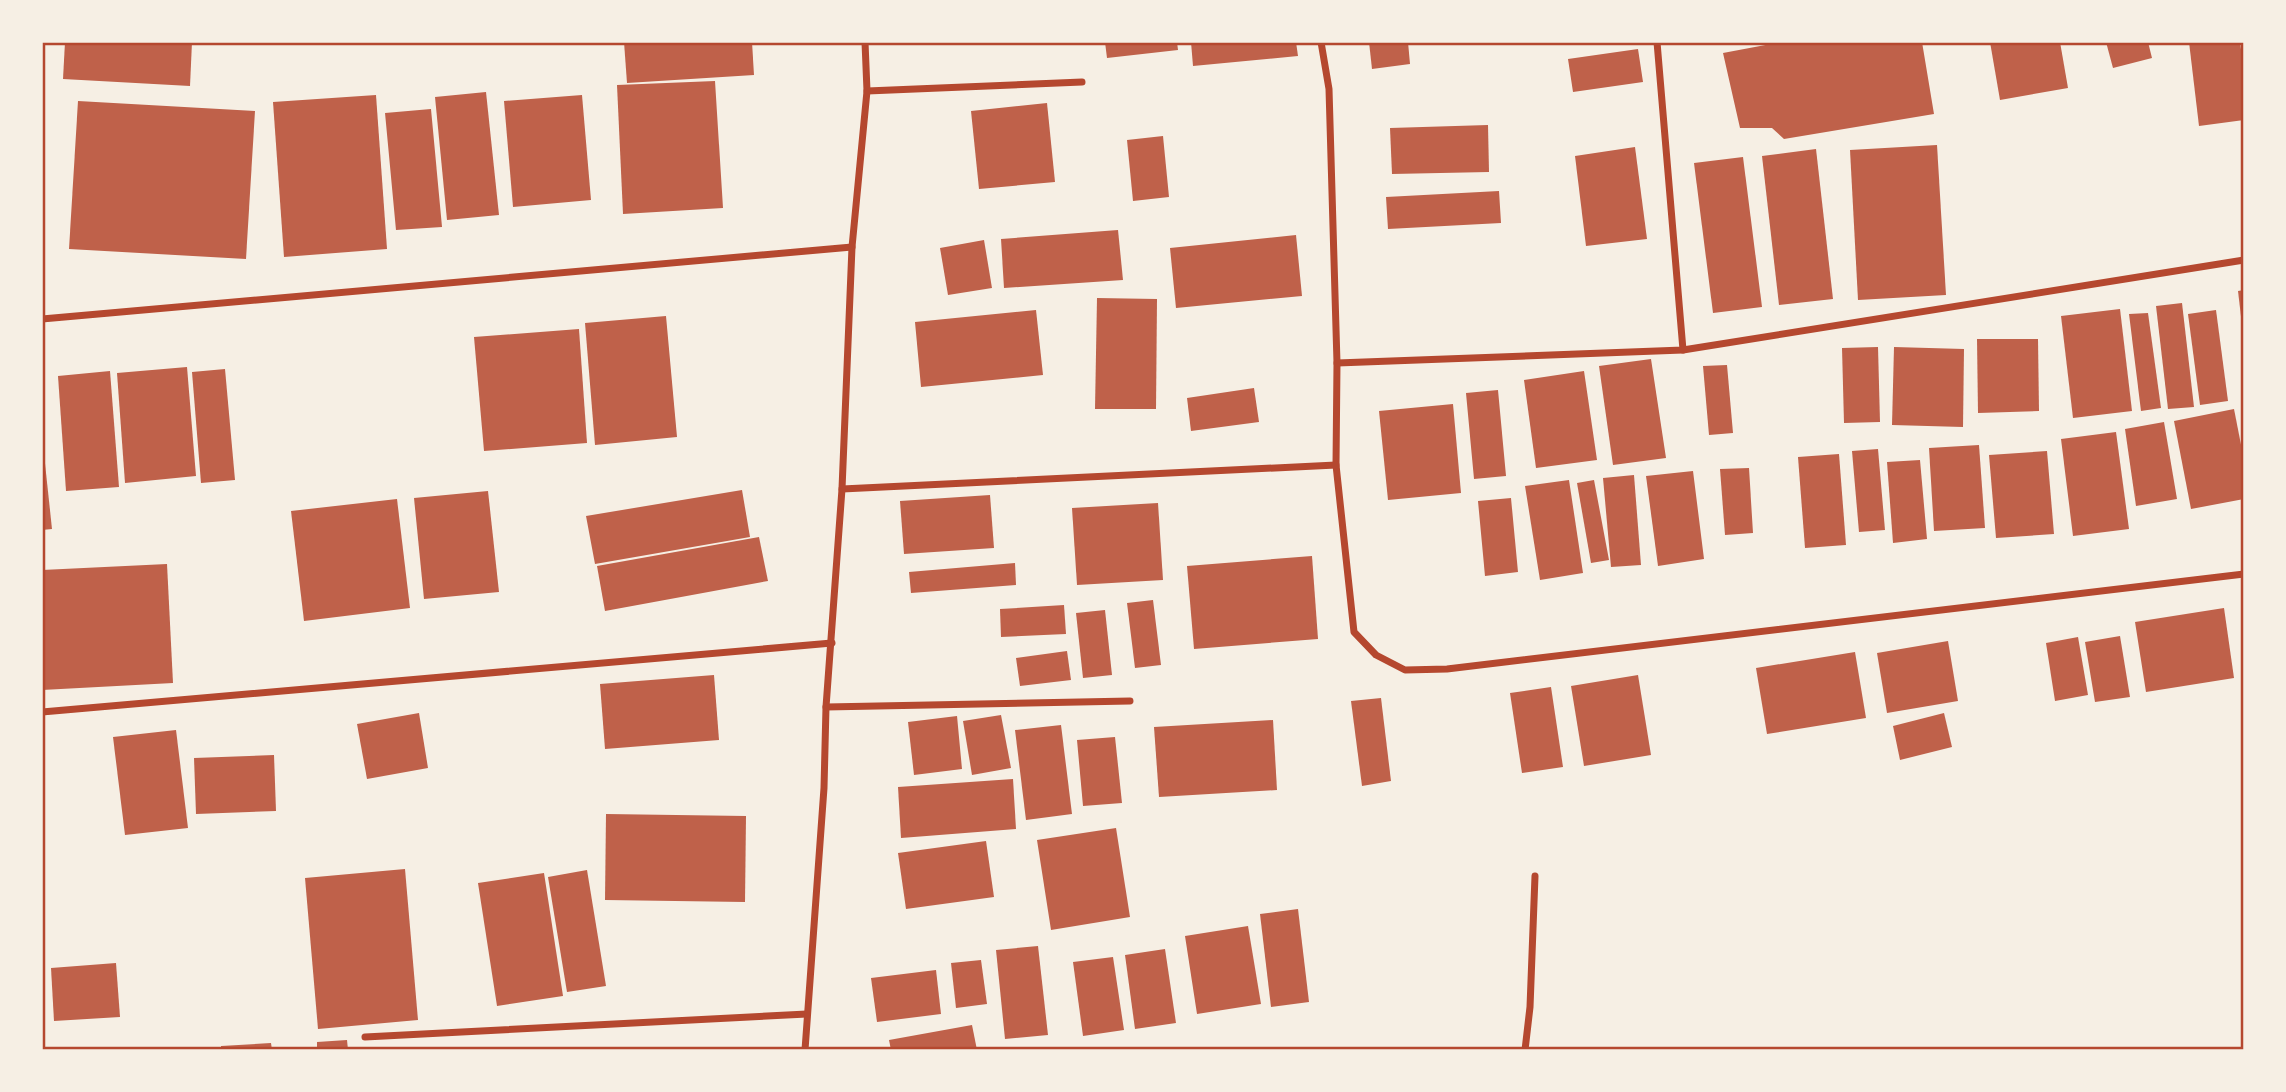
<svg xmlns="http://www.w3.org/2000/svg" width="2286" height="1092" viewBox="0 0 2286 1092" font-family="'DejaVu Sans',sans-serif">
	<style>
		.building { fill: #bf614a }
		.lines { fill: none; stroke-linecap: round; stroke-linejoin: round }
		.minor { stroke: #b5482f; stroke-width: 7 }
		.neatline { fill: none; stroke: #b5482f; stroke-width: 2.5 }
	</style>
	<rect width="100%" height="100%" fill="#f6efe4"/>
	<g class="building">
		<polygon points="65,42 192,42 190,86 63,79"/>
		<polygon points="624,42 752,42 754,75 627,83"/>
		<polygon points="1105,42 1177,42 1178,50 1107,58"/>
		<polygon points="1191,42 1296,42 1298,56 1193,66"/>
		<polygon points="1369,42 1408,42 1410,64 1372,69"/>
		<polygon points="1782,42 1922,42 1934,114 1784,139 1772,128 1740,128 1723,53"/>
		<polygon points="1990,42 2060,42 2068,88 2000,100"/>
		<polygon points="2106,42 2148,42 2152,58 2113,68"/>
		<polygon points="2189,42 2240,42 2244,72 2244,120 2199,126"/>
		<polygon points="1638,49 1643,82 1573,92 1568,59"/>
		<polygon points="715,81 723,208 623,214 617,85"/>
		<polygon points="486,92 499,215 447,220 435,97"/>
		<polygon points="376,95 387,249 284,257 273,102"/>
		<polygon points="582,95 591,200 513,207 504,101"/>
		<polygon points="78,101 255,111 246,259 69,249"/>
		<polygon points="1047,103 1055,182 979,189 971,111"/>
		<polygon points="431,109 442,227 396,230 385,113"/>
		<polygon points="1488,125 1489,172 1392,174 1390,128"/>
		<polygon points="1163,136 1169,197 1133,201 1127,140"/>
		<polygon points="1937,145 1946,295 1858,300 1850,150"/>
		<polygon points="1635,147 1647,239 1586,246 1575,156"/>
		<polygon points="1816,149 1833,299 1779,305 1762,156"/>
		<polygon points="1743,157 1762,307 1713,313 1694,163"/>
		<polygon points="1499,191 1501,223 1388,229 1386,197"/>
		<polygon points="1118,230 1123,280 1004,288 1001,239"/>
		<polygon points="1296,235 1302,296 1176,308 1170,248"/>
		<polygon points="984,240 992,288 948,295 940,248"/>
		<polygon points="2244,290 2244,325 2242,325 2238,291"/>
		<polygon points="1097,298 1157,299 1156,409 1095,409"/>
		<polygon points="2182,303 2194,407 2168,409 2156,306"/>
		<polygon points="2120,309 2132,411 2073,418 2061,316"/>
		<polygon points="1036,310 1043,375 921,387 915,322"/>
		<polygon points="2216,310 2228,401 2200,405 2188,314"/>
		<polygon points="2148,313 2161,408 2141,411 2129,314"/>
		<polygon points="666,316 677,437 595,445 585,323"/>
		<polygon points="579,329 587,443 484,451 474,337"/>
		<polygon points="1977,339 2038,339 2039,411 1978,413"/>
		<polygon points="1878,347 1880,422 1844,423 1842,348"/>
		<polygon points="1894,347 1964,349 1963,427 1892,425"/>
		<polygon points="1651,359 1666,458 1613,465 1599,366"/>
		<polygon points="1727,365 1733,433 1709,435 1703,366"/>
		<polygon points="187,367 196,476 125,483 117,373"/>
		<polygon points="225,369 235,480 201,483 192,372"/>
		<polygon points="110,371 119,487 66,491 58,376"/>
		<polygon points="1584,371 1597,460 1536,468 1524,380"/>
		<polygon points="1254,388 1259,422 1191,431 1187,398"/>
		<polygon points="1498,390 1506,476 1474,479 1466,393"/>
		<polygon points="1453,404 1461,493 1388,500 1379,411"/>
		<polygon points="2234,409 2244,460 2244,499 2191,509 2174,421"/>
		<polygon points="2164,422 2177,499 2136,506 2125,429"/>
		<polygon points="2116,432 2129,529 2073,536 2061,439"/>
		<polygon points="1979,445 1985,528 1934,531 1929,448"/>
		<polygon points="1878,449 1885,530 1859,532 1852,451"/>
		<polygon points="2047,451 2054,534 1996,538 1989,455"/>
		<polygon points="44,454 52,529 42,530 42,455"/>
		<polygon points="1839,454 1846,545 1805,548 1798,457"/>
		<polygon points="1920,460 1927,539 1893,543 1887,462"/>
		<polygon points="1749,468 1753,533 1725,535 1720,469"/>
		<polygon points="1693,471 1704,559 1658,566 1646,476"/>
		<polygon points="1634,475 1641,565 1611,567 1603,478"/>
		<polygon points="1569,480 1583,573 1540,580 1525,486"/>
		<polygon points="1594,480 1609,560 1591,563 1577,483"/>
		<polygon points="742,490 750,537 595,564 586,516"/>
		<polygon points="488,491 499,592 424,599 414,498"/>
		<polygon points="990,495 994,548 904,554 900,501"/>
		<polygon points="1511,498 1518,572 1485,576 1478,501"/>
		<polygon points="397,499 410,608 304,621 291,511"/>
		<polygon points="1158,503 1163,580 1077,585 1072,508"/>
		<polygon points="759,537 768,581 605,611 597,566"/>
		<polygon points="1312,556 1318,639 1194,649 1187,566"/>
		<polygon points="1015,563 1016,585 911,593 909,572"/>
		<polygon points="167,564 173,683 42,690 42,570"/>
		<polygon points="1153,600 1161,665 1135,668 1127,603"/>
		<polygon points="1064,605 1066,634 1001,637 1000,609"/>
		<polygon points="2224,608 2234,678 2146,692 2135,622"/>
		<polygon points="1105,610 1112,675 1083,678 1076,613"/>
		<polygon points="2120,636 2130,697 2095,702 2085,642"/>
		<polygon points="2078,637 2088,695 2055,701 2046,643"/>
		<polygon points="1948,641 1958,701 1887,713 1877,653"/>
		<polygon points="1067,651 1071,680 1020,686 1016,658"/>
		<polygon points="1855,652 1866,718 1767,734 1756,668"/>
		<polygon points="714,675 719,740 605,749 600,684"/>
		<polygon points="1638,675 1651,755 1584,766 1571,686"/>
		<polygon points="1551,687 1563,767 1522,773 1510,693"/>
		<polygon points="1381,698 1391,781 1362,786 1351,701"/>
		<polygon points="419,713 428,768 367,779 357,724"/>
		<polygon points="1944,713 1952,747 1900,760 1893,726"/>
		<polygon points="1001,715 1011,768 972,775 963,721"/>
		<polygon points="957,716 962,769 914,775 908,722"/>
		<polygon points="1273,720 1277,790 1159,797 1154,727"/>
		<polygon points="1061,725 1072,814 1026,820 1015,730"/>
		<polygon points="176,730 188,828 125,835 113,737"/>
		<polygon points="1115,737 1122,803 1083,806 1077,740"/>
		<polygon points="274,755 276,811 196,814 194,758"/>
		<polygon points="1013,779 1016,829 901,838 898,787"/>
		<polygon points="606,814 746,816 745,902 605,900"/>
		<polygon points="1116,828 1130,917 1051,930 1037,840"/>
		<polygon points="986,841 994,897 906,909 898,853"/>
		<polygon points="405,869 418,1020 318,1029 305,878"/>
		<polygon points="587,870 606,986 567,992 548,877"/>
		<polygon points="544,873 563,996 497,1006 478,883"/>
		<polygon points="1298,909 1309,1002 1271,1007 1260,914"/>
		<polygon points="1248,926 1261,1004 1197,1014 1185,936"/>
		<polygon points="1038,946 1048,1035 1005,1039 996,950"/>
		<polygon points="1165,949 1176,1023 1135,1029 1125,955"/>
		<polygon points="1113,957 1124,1030 1083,1036 1073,962"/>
		<polygon points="981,960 987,1004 956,1008 951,963"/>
		<polygon points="116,963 120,1017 54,1021 51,968"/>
		<polygon points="936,970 941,1014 877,1022 871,978"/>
		<polygon points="972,1025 977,1050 891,1050 889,1040"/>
		<polygon points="347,1040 348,1050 317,1050 317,1042"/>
		<polygon points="271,1043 272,1050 221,1050 221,1046"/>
	</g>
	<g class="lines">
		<g class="minor">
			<polyline points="1321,42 1329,89 1337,363 1336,465 1354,632 1376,655 1405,670 1447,669 2244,574"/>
			<polyline points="1657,42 1683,350"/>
			<polyline points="867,91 1082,82"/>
			<polyline points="42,319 852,247"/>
			<polyline points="1337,363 1683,350 2244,260"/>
			<polyline points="842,489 1336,465"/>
			<polyline points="826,707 1130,701"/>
			<polyline points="42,712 832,643"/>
			<polyline points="365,1037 807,1014"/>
			<polyline points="805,1050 824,788 826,707 842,489 852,247 867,91 865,42"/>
			<polyline points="1525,1050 1530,1007 1535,876"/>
		</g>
	</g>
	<rect width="2286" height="1092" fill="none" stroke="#f6efe4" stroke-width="88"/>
	<rect x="44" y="44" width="2198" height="1004" class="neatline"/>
</svg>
